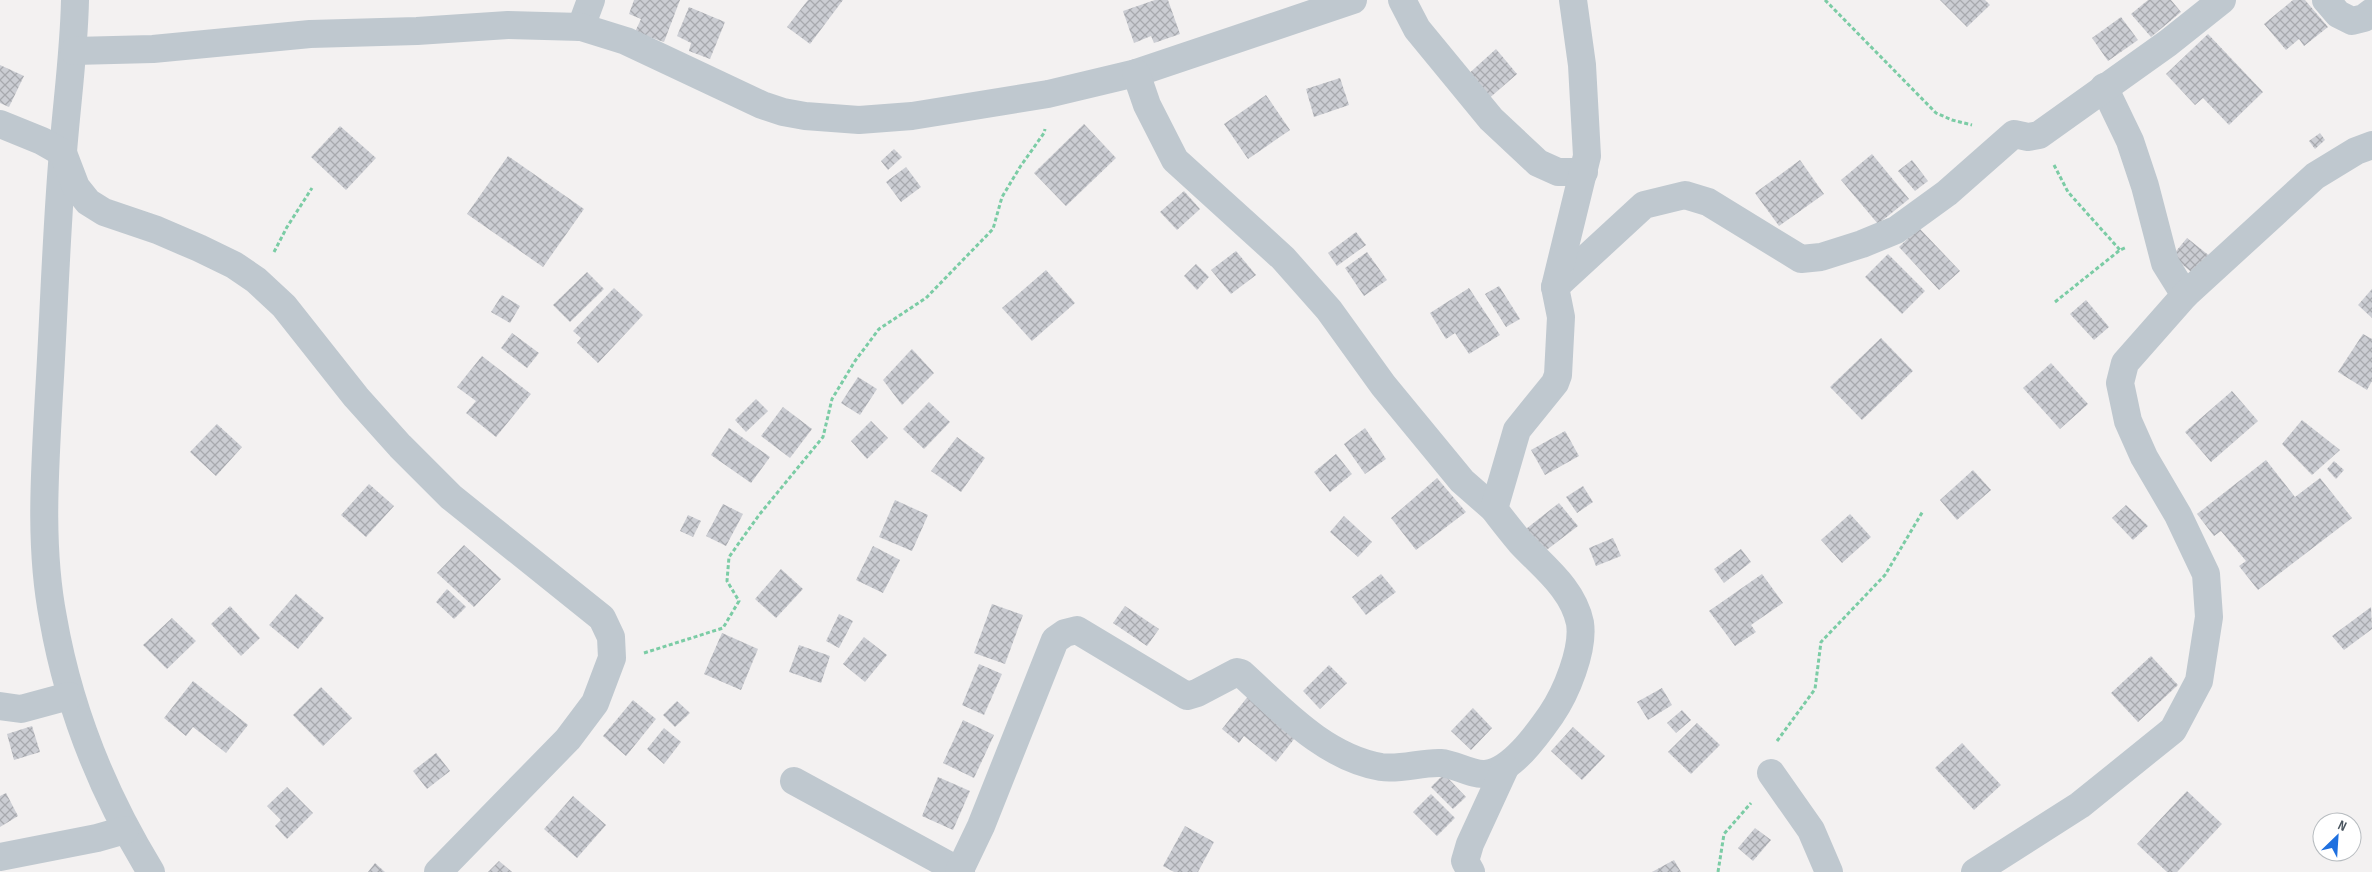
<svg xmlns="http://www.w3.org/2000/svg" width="2372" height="872" viewBox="0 0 2372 872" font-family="'Sofia Sans Condensed',sans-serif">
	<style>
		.building { fill: url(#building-cross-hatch) }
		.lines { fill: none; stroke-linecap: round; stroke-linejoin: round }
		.path { stroke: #7bcca5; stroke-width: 3; stroke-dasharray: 4 2.5; stroke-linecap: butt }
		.minor { stroke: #bfc8cf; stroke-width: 28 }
	</style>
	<defs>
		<pattern id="building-cross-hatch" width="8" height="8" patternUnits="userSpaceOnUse" patternTransform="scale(1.25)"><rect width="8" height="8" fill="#cbcdd3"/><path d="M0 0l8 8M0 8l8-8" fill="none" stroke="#a7a9ae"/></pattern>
	</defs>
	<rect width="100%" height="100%" fill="#f3f1f1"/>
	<g class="building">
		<polygon points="634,0 680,0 664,42 635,32 641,19 629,14"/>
		<polygon points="808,0 843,0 810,44 787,27"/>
		<polygon points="1155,0 1168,0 1180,34 1154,43 1151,36 1134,43 1123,11"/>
		<polygon points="1940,0 1985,0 1990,5 1967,27"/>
		<polygon points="2148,0 2171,0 2181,12 2151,37 2131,14"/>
		<polygon points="2293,0 2305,0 2328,27 2304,46 2299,39 2286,50 2264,24"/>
		<polygon points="689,7 725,22 710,59 689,51 691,43 677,36"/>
		<polygon points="2121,17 2138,40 2108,61 2092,38"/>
		<polygon points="2208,34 2263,92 2229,125 2203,98 2195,105 2166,74"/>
		<polygon points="1496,49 1517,74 1486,101 1465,77"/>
		<polygon points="0,65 24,76 9,107 0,103"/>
		<polygon points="1340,78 1349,105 1314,117 1306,89"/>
		<polygon points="1266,95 1290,130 1248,159 1224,124"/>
		<polygon points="1084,124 1116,158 1066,206 1034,173"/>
		<polygon points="340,126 376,158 346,190 311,157"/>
		<polygon points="2320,133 2325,140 2315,149 2309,141"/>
		<polygon points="894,149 902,157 888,170 881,161"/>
		<polygon points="1872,154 1909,199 1878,224 1841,180"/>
		<polygon points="508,156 584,209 543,267 467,214"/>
		<polygon points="1800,160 1824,194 1779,226 1755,193"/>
		<polygon points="1912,160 1928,181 1915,191 1898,171"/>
		<polygon points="906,167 921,187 901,202 886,182"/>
		<polygon points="1184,191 1200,209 1177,230 1160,212"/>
		<polygon points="1919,228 1960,271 1939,290 1899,247"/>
		<polygon points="1356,232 1366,245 1337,266 1328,253"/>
		<polygon points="2187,238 2211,257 2195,275 2172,256"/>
		<polygon points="1236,251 1256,275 1231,294 1211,270"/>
		<polygon points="1367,252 1387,280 1364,296 1345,268"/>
		<polygon points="1888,254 1925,291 1902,314 1865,277"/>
		<polygon points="1196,264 1209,277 1197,290 1184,276"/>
		<polygon points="1046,270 1075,303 1032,341 1002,308"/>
		<polygon points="587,272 604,289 570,322 553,305"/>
		<polygon points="1499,286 1520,319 1506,327 1485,294"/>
		<polygon points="614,288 643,315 598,363 577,343 581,338 573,331"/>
		<polygon points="1469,288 1500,335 1469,354 1455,333 1446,339 1430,313"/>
		<polygon points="2372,289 2372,318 2358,305"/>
		<polygon points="502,295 520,306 510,323 491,312"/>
		<polygon points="2086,300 2109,327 2094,340 2070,314"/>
		<polygon points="512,333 539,353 527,368 501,348"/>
		<polygon points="2363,334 2372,339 2372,381 2367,390 2338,372"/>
		<polygon points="1881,338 1913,371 1862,420 1830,387"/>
		<polygon points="912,349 934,373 902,405 883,380"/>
		<polygon points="482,356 531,394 496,437 466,413 476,401 457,387"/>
		<polygon points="2051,363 2088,404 2060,429 2023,388"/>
		<polygon points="858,377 877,389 860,415 841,403"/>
		<polygon points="2232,391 2258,421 2211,462 2185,432"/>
		<polygon points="756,399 768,411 746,432 735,420"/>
		<polygon points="929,402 950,422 924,449 903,429"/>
		<polygon points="783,407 812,429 790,458 761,436"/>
		<polygon points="2302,420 2340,450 2312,475 2282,444"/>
		<polygon points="871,421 888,438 867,459 851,441"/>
		<polygon points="217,424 242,447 216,476 190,452"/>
		<polygon points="729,428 770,457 751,483 711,455"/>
		<polygon points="1365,428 1386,459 1365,474 1344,444"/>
		<polygon points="1565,431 1579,456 1545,475 1531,450"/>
		<polygon points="957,437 985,458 961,492 931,471"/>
		<polygon points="1336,454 1352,474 1330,492 1314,472"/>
		<polygon points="2266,460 2295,497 2320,478 2352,518 2258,590 2239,566 2246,561 2221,531 2214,536 2197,514"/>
		<polygon points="2334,461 2344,470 2336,479 2327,469"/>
		<polygon points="1973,470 1991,490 1957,520 1940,500"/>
		<polygon points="1437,478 1466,512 1416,550 1391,518"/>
		<polygon points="369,484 394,506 366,537 341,515"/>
		<polygon points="1583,486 1593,502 1577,513 1566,497"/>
		<polygon points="895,500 928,515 912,551 879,537"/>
		<polygon points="1559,503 1578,526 1540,555 1522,532"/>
		<polygon points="723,504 743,514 726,546 706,536"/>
		<polygon points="2126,505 2148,526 2133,540 2112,518"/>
		<polygon points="1850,514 1871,537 1842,563 1821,540"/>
		<polygon points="688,515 701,521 693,537 680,531"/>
		<polygon points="1344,516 1372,542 1358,557 1330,532"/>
		<polygon points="1613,538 1621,556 1596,566 1589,548"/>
		<polygon points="464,545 501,579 474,607 437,573"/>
		<polygon points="873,546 900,560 883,593 856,580"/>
		<polygon points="1741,549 1751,562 1724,583 1714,569"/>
		<polygon points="781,569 803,589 776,618 755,599"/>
		<polygon points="1381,574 1396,592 1366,615 1352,597"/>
		<polygon points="1762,574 1783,603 1751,625 1756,632 1735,646 1709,611"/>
		<polygon points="447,589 466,607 454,619 436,602"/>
		<polygon points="296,594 324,618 298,649 269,625"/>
		<polygon points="992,604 1023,615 1005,664 974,653"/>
		<polygon points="230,606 260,638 241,656 211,624"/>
		<polygon points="1125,606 1159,629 1147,646 1113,623"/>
		<polygon points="2371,607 2372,629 2344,650 2332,636"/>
		<polygon points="839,614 853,621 839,648 826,641"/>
		<polygon points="172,618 196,641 167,669 143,645"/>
		<polygon points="722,633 758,649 741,690 704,674"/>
		<polygon points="864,637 887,655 865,682 843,664"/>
		<polygon points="799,645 830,656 821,683 789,672"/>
		<polygon points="2151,656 2178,685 2138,722 2111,693"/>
		<polygon points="979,664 1002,674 984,715 962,705"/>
		<polygon points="1329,665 1347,683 1320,709 1303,691"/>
		<polygon points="193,681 248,725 226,753 193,727 186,736 164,718"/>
		<polygon points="321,687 352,718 323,746 293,715"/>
		<polygon points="1662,688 1672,705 1648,720 1637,702"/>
		<polygon points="1253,690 1302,729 1276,762 1244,736 1239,743 1222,729"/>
		<polygon points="633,700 656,719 626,756 603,736"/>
		<polygon points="677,701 690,713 675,727 663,715"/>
		<polygon points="1473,708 1492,728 1471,750 1451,731"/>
		<polygon points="1682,710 1691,720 1676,733 1667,723"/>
		<polygon points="963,720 994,735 974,778 943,763"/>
		<polygon points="1697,723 1720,745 1691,774 1668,752"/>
		<polygon points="32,726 40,752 14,760 7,734"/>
		<polygon points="1573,727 1605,756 1582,780 1551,751"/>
		<polygon points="664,728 681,742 664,764 647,749"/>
		<polygon points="1962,743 2001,785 1974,810 1935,768"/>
		<polygon points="436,753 450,771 427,789 413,771"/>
		<polygon points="1444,774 1466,797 1453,809 1431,787"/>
		<polygon points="938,777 970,791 953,830 922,816"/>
		<polygon points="287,787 313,813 287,839 275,826 281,820 267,806"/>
		<polygon points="2187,791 2222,824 2177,872 2167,872 2137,844"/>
		<polygon points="6,793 18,816 0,827 0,796"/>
		<polygon points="1431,794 1455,818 1437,836 1413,812"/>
		<polygon points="573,796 606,825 577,858 544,829"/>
		<polygon points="1185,826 1214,842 1198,872 1174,872 1163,866"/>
		<polygon points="1755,828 1771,840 1753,861 1738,848"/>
		<polygon points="1674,860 1681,872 1652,872"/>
		<polygon points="499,861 512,872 488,872"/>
		<polygon points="375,863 385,872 368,872"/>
	</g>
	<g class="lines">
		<g class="path">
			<polyline points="1825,0 1936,113 1952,120 1972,125"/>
			<polyline points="2054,165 2068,192 2120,250"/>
			<polyline points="274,252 287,227 312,188"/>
			<polyline points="2055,302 2120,250 2127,247"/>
			<polyline points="644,653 723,628 739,601 727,581 729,557 759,515 823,437 832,399 855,361 879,329 926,298 993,229 1002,197 1020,167 1044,133 1045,129"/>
			<polyline points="1777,741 1815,689 1821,642 1885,575 1923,511"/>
			<polyline points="1718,872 1724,834 1751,803"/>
		</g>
		<g class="minor">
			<path d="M75,0C74,51 67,101 63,152C56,233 54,314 49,394C45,469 39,545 53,618C69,710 102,792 151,872"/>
			<polyline points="1402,0 1417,29 1491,119 1538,163 1558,172 1584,172"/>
			<polyline points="2326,0 2338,14 2352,21 2364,18 2372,12"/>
			<polyline points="581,27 591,0"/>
			<polyline points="74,51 153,49 310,34 417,31 508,25 581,27 626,41 762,105 783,112 805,116 859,120 912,116 1048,94 1136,73 1353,0"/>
			<polyline points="1136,73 1147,105 1175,160 1283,258 1329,310 1383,385 1462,481 1494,509"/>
			<polyline points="2104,87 2130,141 2145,186 2165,263 2185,295"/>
			<polyline points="0,124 42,141 63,153 76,187 88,202 104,212 157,230 199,248 234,265 256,280 284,306 356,397 400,446 451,497 602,618 611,637 612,658 595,703 568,739 438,872"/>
			<polyline points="1555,287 1644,205 1685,195 1708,202 1801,259 1821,257 1862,244 1896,230 1947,193 2014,134 2028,137 2039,135 2168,43 2222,0"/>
			<polyline points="0,706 21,709 69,696"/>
			<polyline points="1771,773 1811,830 1829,872"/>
			<polyline points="794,781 961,872"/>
			<polyline points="0,857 97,838 125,830"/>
			<path d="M959,872L981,826L1055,640L1065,633L1077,630L1187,696L1197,693L1237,672L1241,673C1282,710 1324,757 1381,767C1401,770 1421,762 1441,763C1455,764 1471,775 1485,774C1511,772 1537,735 1551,715C1566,693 1584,650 1580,623C1573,588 1542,566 1520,542C1511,531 1502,520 1494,509L1517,430L1555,383L1558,375L1561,317L1555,287L1587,156L1582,65L1573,0"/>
			<polyline points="1471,872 1465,861 1470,844 1505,768"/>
			<polyline points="1975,872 2080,805 2173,730 2199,681 2209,617 2206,574 2178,515 2144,457 2128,421 2120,383 2125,363 2185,295 2315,176 2356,151 2372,145"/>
		</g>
	</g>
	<g transform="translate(2337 837) rotate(25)"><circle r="24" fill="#ffffff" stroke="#b6bbbf"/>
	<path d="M0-4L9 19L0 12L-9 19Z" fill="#1f70df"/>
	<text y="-8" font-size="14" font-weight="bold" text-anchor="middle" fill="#49545e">N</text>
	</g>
</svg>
